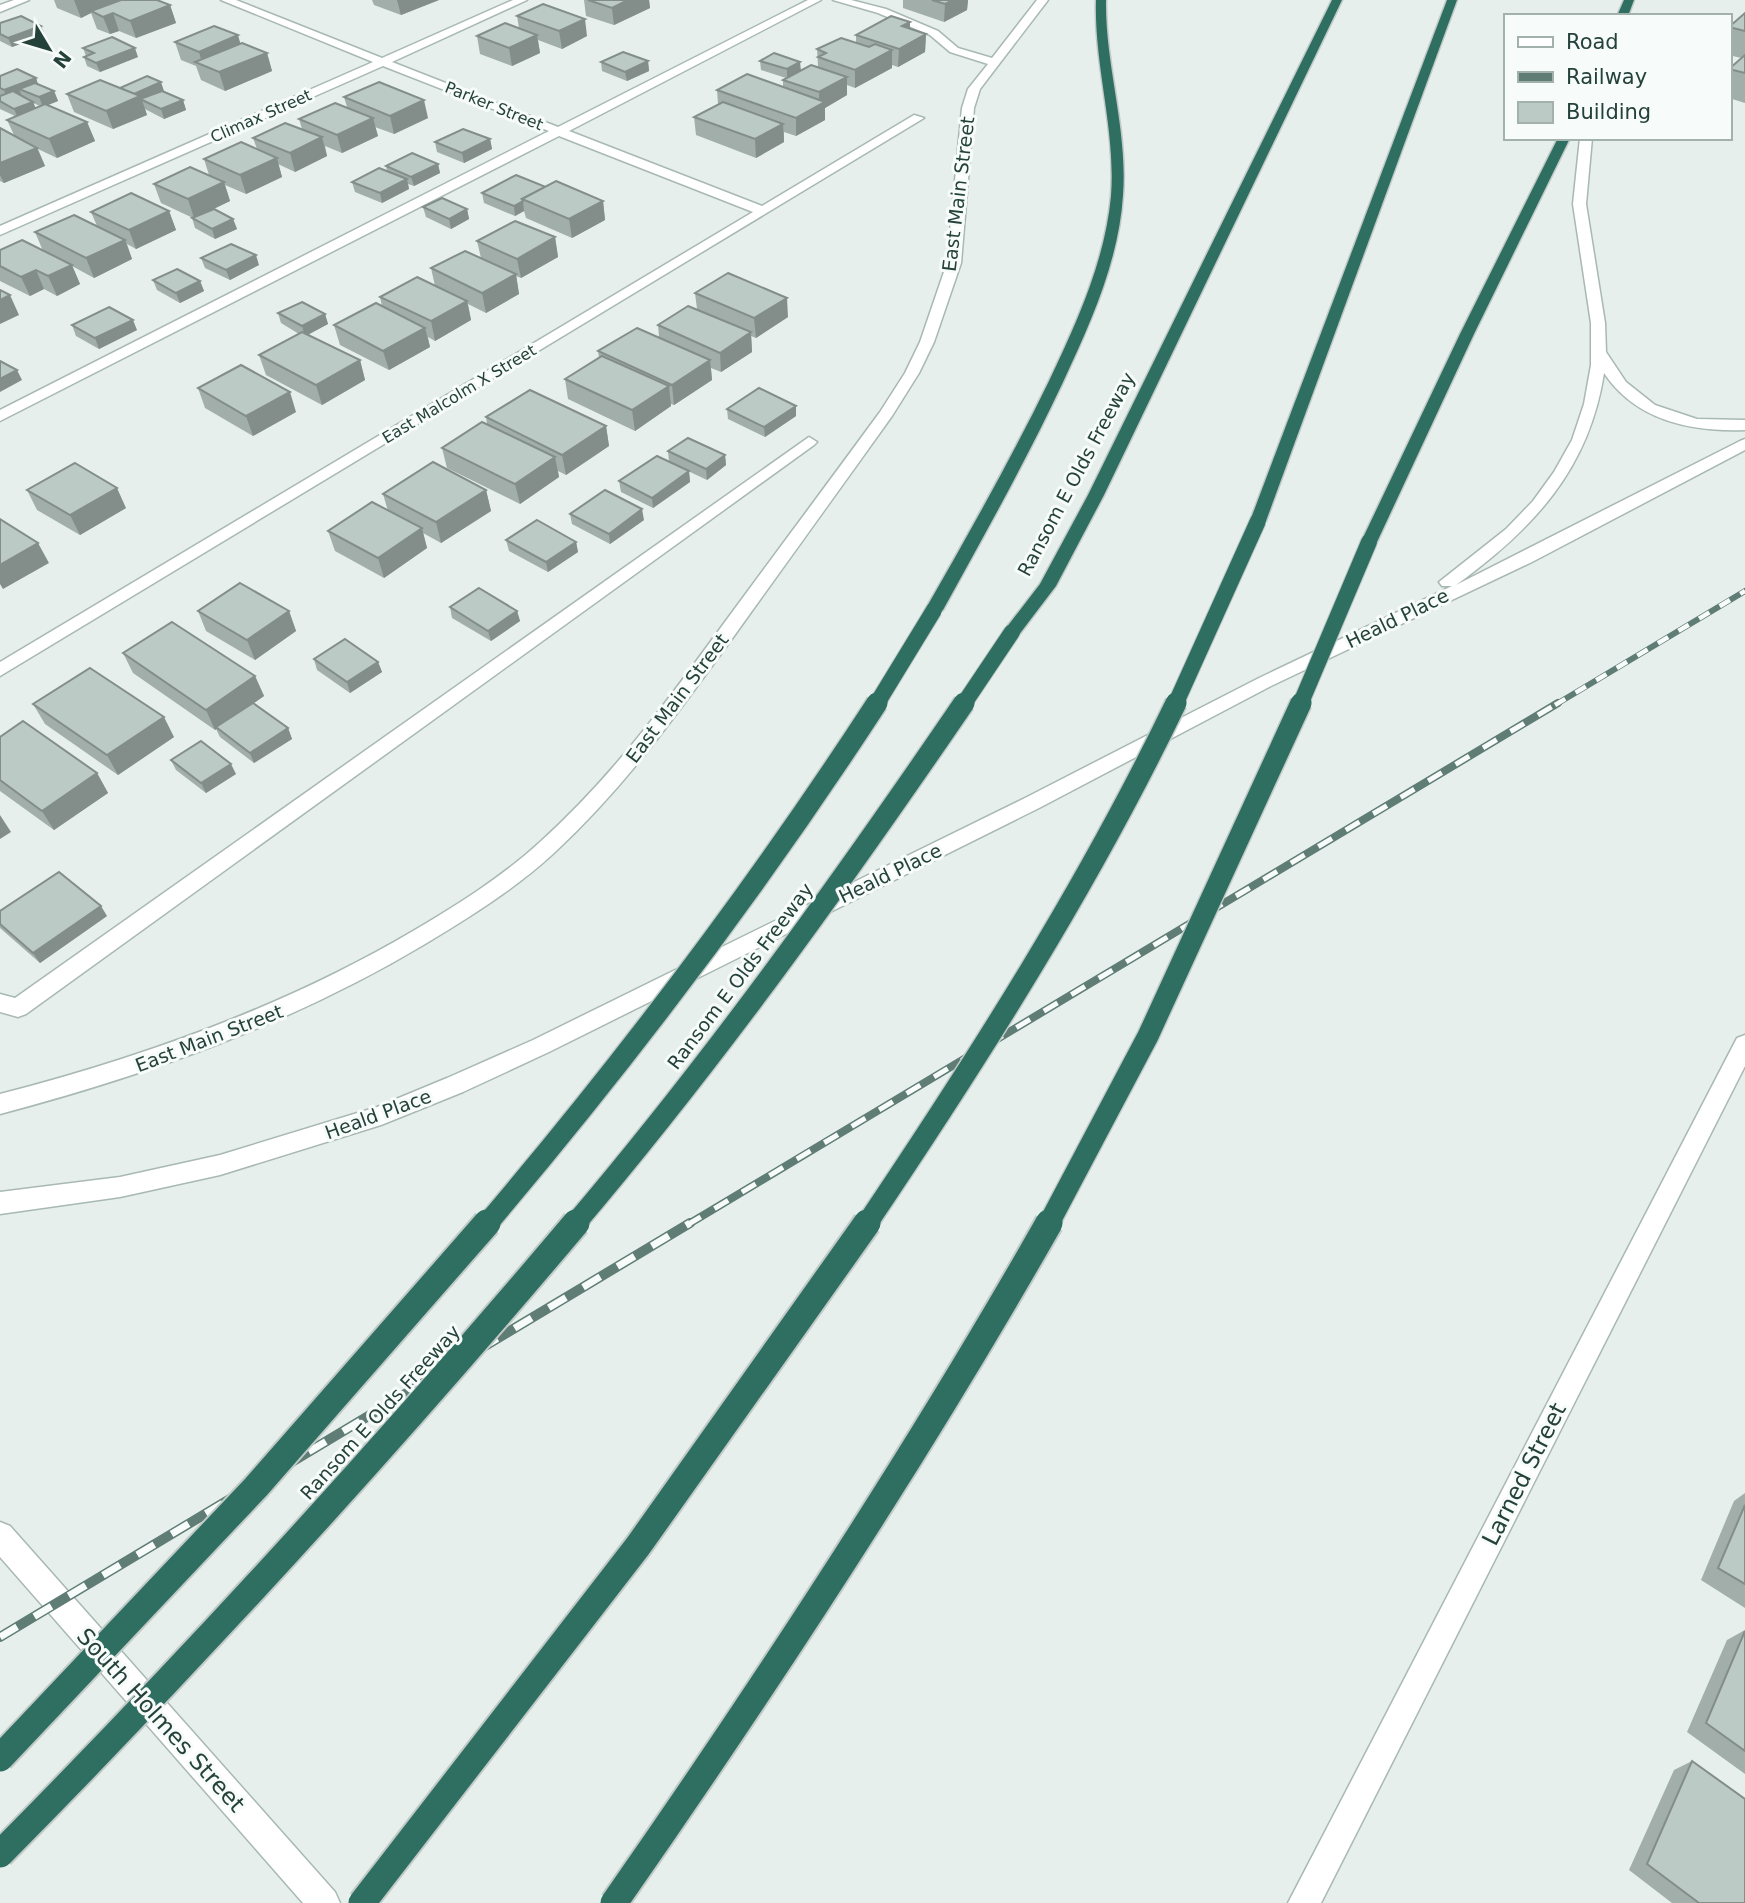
<svg xmlns="http://www.w3.org/2000/svg" width="1745" height="1903" viewBox="0 0 1745 1903" font-family="'DejaVu Sans',sans-serif">
	<style>
		.lines { fill: none; stroke-linecap: round; stroke-linejoin: round }
		.minor-casing { stroke: #a8b8b2; stroke-width: 3 }
		.highway-casing { stroke: #c2cac8; stroke-width: 3 }
		.minor { fill: #fff; fill-rule: evenodd }
		.highway { fill: #2f6f62; fill-rule: evenodd }
		.rail-far2-casing { stroke: #5f7d75; stroke-width: 6 }
		.rail-far1-casing { stroke: #5f7d75; stroke-width: 8 }
		.rail-casing { stroke: #5f7d75; stroke-width: 10 }
		.rail-far2 { stroke: #f7fbf9; stroke-width: 4.5; stroke-dasharray: 12; stroke-linecap: butt }
		.rail-far1 { stroke: #f7fbf9; stroke-width: 5; stroke-dasharray: 16; stroke-linecap: butt }
		.rail { stroke: #f7fbf9; stroke-width: 7; stroke-dasharray: 20; stroke-linecap: butt }
		.highway-bridge-far2-casing { stroke: #c2cac8; stroke-width: 18; stroke-linecap: butt }
		.highway-bridge-far1-casing { stroke: #c2cac8; stroke-width: 24; stroke-linecap: butt }
		.highway-bridge-casing { stroke: #c2cac8; stroke-width: 31; stroke-linecap: butt }
		.highway-bridge-far2 { stroke: #2f6f62; stroke-width: 16 }
		.highway-bridge-far1 { stroke: #2f6f62; stroke-width: 21 }
		.highway-bridge { stroke: #2f6f62; stroke-width: 27 }
		.wall { fill: #a1aea9; fill-rule: evenodd }
		.shaded-wall { fill: #838d89 }
		.building { fill: #bbcac4; stroke: #838d89; stroke-width: 2 }
		.labels { text-anchor: middle; dominant-baseline: central; stroke-width: 6; stroke-linejoin: round; paint-order: stroke }
		.far-street-label { font-size: 16px; fill: #24423a; stroke: #f7fbf9 }
		.street-label { font-size: 19px; fill: #24423a; stroke: #f7fbf9 }
		.near-street-label { font-size: 23px; fill: #24423a; stroke: #f7fbf9 }
	</style>
	<rect width="100%" height="100%" fill="#e6efeb"/>
	<g class="lines">
		<defs>
			<g id="minor">
				<polygon points="14,0 29,0 0,12 0,5"/>
				<polygon points="221,0 236,0 382,58 513,0 527,0 392,62 558,127 808,0 821,0 569,131 762,206 914,115 924,118 0,676 0,662 753,212 559,136 0,421 0,410 549,131 383,66 0,235 0,226 373,62"/>
				<path d="M833,0H851L886,9L938,31L958,48L992,58L1037,0H1048L980,89L974,108L961,263L934,342L919,373L892,416C840,489 787,562 734,636C678,713 625,787 554,853C515,889 470,917 425,944C293,1023 148,1075 0,1114V1094C144,1057 284,1007 413,931C457,905 502,877 540,842C612,777 666,703 722,626C775,554 828,483 880,412L905,373L920,342L947,263L962,108L968,89L988,64L950,52L930,35L878,13Z"/>
				<path d="M1580,138H1592L1586,204L1605,323L1606,352L1626,382L1655,405L1697,419L1745,420V430C1691,432 1636,421 1604,373C1589,470 1533,529 1456,585L1740,441L1745,439V450L1532,562L1271,686L1041,807L549,1052L463,1092L381,1125L220,1175L120,1197L0,1214V1192L120,1177L220,1155L377,1107L447,1078L533,1040L1027,797L1259,678L1452,586H1442L1439,582L1506,529L1533,501L1554,472L1572,440L1584,404L1591,365V323L1573,204Z"/>
				<polygon points="809,437 817,442 814,445 26,1014 18,1017 0,1012 0,994 15,998"/>
				<polygon points="1745,1035 1745,1066 1321,1903 1288,1903 1737,1038"/>
				<polygon points="0,1522 10,1526 335,1892 340,1903 303,1903 0,1557"/>
			</g>
			<g id="highway">
				<path d="M1096,0H1106C1105,66 1128,129 1123,195C1119,260 1091,322 1064,380C1027,459 985,534 943,610L934,616L925,610C968,535 1011,459 1049,381C1077,322 1105,261 1111,196C1116,130 1094,66 1096,0Z"/>
				<polygon points="1332,0 1342,0 1104,495 1056,586 1018,636 1006,636 1003,632 1040,584 1088,495"/>
				<polygon points="1447,0 1457,0 1266,521 1258,526 1252,525 1250,521"/>
				<polygon points="1624,0 1634,0 1628,16 1617,16"/>
				<polygon points="1558,138 1570,138 1474,334 1377,542 1375,546 1363,546 1361,542 1460,334"/>
			</g>
		</defs>
		<use href="#minor" class="minor-casing"/>
		<use href="#highway" class="highway-casing"/>
		<use href="#minor" class="minor"/>
		<use href="#highway" class="highway"/>
		<defs>
			<polyline id="rail-far2" points="1555,705 1745,591"/>
			<polyline id="rail-far1" points="687,1225 1558,703"/>
			<polyline id="rail" points="0,1637 690,1223"/>
		</defs>
		<use href="#rail-far2" class="rail-far2-casing"/>
		<use href="#rail-far1" class="rail-far1-casing"/>
		<use href="#rail" class="rail-casing"/>
		<use href="#rail-far2" class="rail-far2"/>
		<use href="#rail-far1" class="rail-far1"/>
		<use href="#rail" class="rail"/>
		<defs>
			<g id="highway-bridge-far2">
				<polyline points="876,705 934,610"/>
				<polyline points="963,705 1012,632"/>
				<polyline points="1175,705 1258,521"/>
				<polyline points="1300,705 1369,542"/>
			</g>
			<g id="highway-bridge-far1">
				<path d="M486,1225C627,1059 758,886 877,703"/>
				<path d="M574,1225C715,1059 841,883 964,703"/>
				<path d="M866,1225C979,1057 1088,886 1176,703"/>
				<polyline points="1048,1225 1148,1036 1301,703"/>
			</g>
			<g id="highway-bridge">
				<polyline points="0,1758 256,1487 487,1223"/>
				<path d="M0,1854C200,1652 392,1441 576,1223"/>
				<polyline points="362,1903 638,1546 867,1223"/>
				<path d="M614,1903C768,1682 916,1457 1049,1223"/>
			</g>
		</defs>
		<use href="#highway-bridge-far2" class="highway-bridge-far2-casing"/>
		<use href="#highway-bridge-far1" class="highway-bridge-far1-casing"/>
		<use href="#highway-bridge" class="highway-bridge-casing"/>
		<use href="#highway-bridge-far2" class="highway-bridge-far2"/>
		<use href="#highway-bridge-far1" class="highway-bridge-far1"/>
		<use href="#highway-bridge" class="highway-bridge"/>
	</g>
	<g class="wall">
		<polygon points="54,0 157,0 170,5 176,23 136,38 119,31 110,34 97,29 91,13 81,18 57,8"/>
		<polygon points="372,0 439,0 401,15 374,5"/>
		<polygon points="584,0 649,0 650,8 614,25 586,16"/>
		<polygon points="903,0 968,0 967,10 944,22 903,8"/>
		<polygon points="1745,13 1745,103 1729,98 1729,69 1741,58 1729,55 1729,27"/>
		<polygon points="517,16 587,36 562,49 538,40 540,53 512,66 480,54 477,36 519,28"/>
		<polygon points="910,22 910,29 926,34 925,52 898,67 892,65 892,68 855,88 847,85 847,95 825,108 825,120 796,136 784,132 784,142 756,158 696,135 694,117 718,104 717,90 783,87 783,80 786,78 761,70 760,61 801,70 818,67 817,49 856,43 856,35"/>
		<polygon points="0,23 45,35 12,47 0,41"/>
		<polygon points="175,42 240,44 267,53 272,71 225,91 201,80 196,66 181,60"/>
		<polygon points="83,48 138,57 100,72 87,66 84,57 86,56"/>
		<polygon points="648,61 649,71 627,81 602,71 601,62"/>
		<path d="M0,76L36,78L38,85L54,91L58,101L48,105L87,122L95,141L57,158L38,149L45,166L4,183L0,181V128L14,135L7,120L15,116L0,109ZM33,103L40,106L35,108Z"/>
		<polygon points="120,88 164,91 183,100 186,110 164,119 145,109 147,115 113,129 74,112 67,94"/>
		<polygon points="344,97 428,118 394,134 375,127 378,136 342,153 325,146 327,156 295,172 278,164 282,177 246,194 225,185 230,201 214,209 233,219 237,229 215,239 195,228 192,218 193,218 161,203 154,184 209,175 204,159 257,149 253,138 302,129 299,119 347,107"/>
		<polygon points="490,139 492,149 464,163 437,152 435,142"/>
		<polygon points="438,164 440,173 414,186 408,184 409,189 382,203 355,192 352,182 387,171 386,166"/>
		<polygon points="546,187 603,201 605,220 572,238 526,218 524,211 515,216 484,203 482,193"/>
		<polygon points="423,207 467,209 469,219 451,229 426,217"/>
		<polygon points="169,211 176,230 136,249 127,244 132,259 94,278 72,266 80,284 57,296 44,289 30,296 0,281 0,250 43,251 35,232 97,226 91,212"/>
		<polygon points="555,237 558,257 521,278 516,276 519,294 486,313 468,304 471,320 435,341 428,337 430,347 389,370 340,345 334,325 382,306 380,297 435,286 431,268 481,258 477,241"/>
		<polygon points="201,258 259,265 230,280 205,268"/>
		<polygon points="153,280 200,281 204,291 180,303 157,290"/>
		<polygon points="695,293 788,317 756,338 751,336 752,352 721,372 711,368 712,380 674,405 671,404 671,406 635,431 568,399 565,379 599,358 598,351 659,337 658,325 697,309"/>
		<polygon points="278,313 325,314 328,324 308,335 360,360 365,380 322,405 266,375 259,355 299,334 281,323"/>
		<polygon points="72,325 137,330 99,349 76,336"/>
		<polygon points="198,388 296,412 253,436 205,408"/>
		<polygon points="796,406 796,416 765,437 728,419 727,409"/>
		<polygon points="486,417 606,426 609,446 566,475 558,471 559,477 520,504 447,468 442,448 487,424"/>
		<polygon points="668,451 725,455 726,465 707,480 669,462"/>
		<polygon points="689,471 690,482 653,508 621,492 619,481"/>
		<polygon points="27,490 126,508 80,535 37,510"/>
		<polygon points="486,490 491,511 441,543 423,533 427,548 384,578 335,551 328,531 388,511 383,494"/>
		<polygon points="570,514 644,520 610,544 572,524"/>
		<polygon points="506,540 576,542 578,552 548,572 509,551"/>
		<polygon points="450,607 517,611 520,621 491,641 452,618"/>
		<polygon points="198,611 289,611 296,631 255,660 206,631"/>
		<polygon points="123,653 255,676 264,696 254,703 288,728 292,739 254,763 220,737 216,729 215,730 133,673"/>
		<polygon points="314,659 378,662 382,672 350,693 317,670"/>
		<polygon points="33,704 174,737 118,775 45,724"/>
		<polygon points="0,737 97,773 108,793 54,830 0,791"/>
		<polygon points="171,760 236,774 206,793 176,770"/>
		<polygon points="0,911 107,916 40,963 0,928"/>
		<polygon points="1745,1493 1745,1608 1701,1580 1734,1501"/>
		<polygon points="1745,1630 1745,1774 1687,1732 1727,1640"/>
		<polygon points="1692,1761 1745,1903 1672,1903 1629,1870 1674,1770"/>
	</g>
	<g class="shaded-wall">
		<polygon points="74,0 121,0 91,11 91,13 81,18"/>
		<polygon points="397,0 439,0 401,15"/>
		<polygon points="628,0 649,0 650,8 614,25 612,8"/>
		<polygon points="953,0 968,0 967,10 944,22 945,4"/>
		<polygon points="170,5 176,23 136,38 130,21"/>
		<polygon points="113,13 119,31 110,34 103,17"/>
		<polygon points="585,19 587,36 562,49 559,31"/>
		<polygon points="910,22 910,40 902,26"/>
		<polygon points="41,26 45,35 12,47 8,38"/>
		<polygon points="926,34 925,52 898,67 899,49"/>
		<polygon points="238,35 243,53 203,66 199,52"/>
		<polygon points="537,35 540,53 512,66 509,48"/>
		<polygon points="135,48 138,57 100,72 96,63"/>
		<polygon points="892,50 892,68 855,88 855,70"/>
		<polygon points="267,53 272,71 225,91 219,72"/>
		<polygon points="648,61 649,71 627,81 625,72"/>
		<polygon points="800,62 801,71 787,79 787,69"/>
		<polygon points="847,77 847,95 825,108 825,120 796,136 796,118 819,105 819,92"/>
		<polygon points="36,78 39,87 19,89 21,94 8,100 4,90"/>
		<polygon points="161,82 164,91 142,100 147,115 113,129 106,111 131,95"/>
		<polygon points="54,91 58,101 43,107 39,97"/>
		<polygon points="183,100 186,110 164,119 161,109"/>
		<polygon points="424,100 428,118 394,134 390,116"/>
		<polygon points="33,102 37,111 18,118 14,109"/>
		<polygon points="373,118 378,136 342,153 337,135"/>
		<polygon points="87,122 95,141 57,158 49,139"/>
		<polygon points="783,124 784,142 756,158 755,139"/>
		<polygon points="322,137 327,156 295,172 290,153"/>
		<polygon points="490,139 492,149 464,163 462,153"/>
		<polygon points="37,148 45,166 4,183 0,175 0,163"/>
		<polygon points="277,158 282,177 246,194 240,175"/>
		<polygon points="438,164 440,173 414,186 411,177"/>
		<polygon points="407,179 409,189 382,203 380,193"/>
		<polygon points="224,182 230,201 194,218 188,199"/>
		<polygon points="523,201 524,211 515,216 514,206"/>
		<polygon points="603,201 605,220 572,238 569,219"/>
		<polygon points="467,209 469,219 451,229 449,219"/>
		<polygon points="169,211 176,230 136,249 129,230"/>
		<polygon points="233,219 237,229 215,239 212,229"/>
		<polygon points="555,237 558,257 521,278 517,259"/>
		<polygon points="125,240 132,259 94,278 86,258"/>
		<polygon points="256,255 259,265 230,280 226,270"/>
		<polygon points="72,265 80,284 57,296 48,276"/>
		<polygon points="36,270 44,289 30,296 21,277"/>
		<polygon points="516,274 519,294 486,313 482,293"/>
		<polygon points="200,281 204,291 180,303 176,293"/>
		<polygon points="10,295 19,315 0,324 0,300"/>
		<polygon points="787,298 788,317 756,338 754,318"/>
		<polygon points="467,301 471,320 435,341 431,321"/>
		<polygon points="325,314 328,324 305,336 302,326"/>
		<polygon points="133,320 137,330 99,349 95,338"/>
		<polygon points="425,328 430,347 389,370 383,351"/>
		<polygon points="751,332 752,352 721,372 720,353"/>
		<polygon points="360,360 365,380 322,405 316,385"/>
		<polygon points="710,360 712,380 674,405 672,385"/>
		<polygon points="17,370 22,380 0,392 0,379"/>
		<polygon points="669,386 671,406 635,431 632,410"/>
		<polygon points="290,392 296,412 253,436 246,416"/>
		<polygon points="796,406 796,416 765,437 764,427"/>
		<polygon points="606,426 609,446 566,475 562,455"/>
		<polygon points="725,455 726,465 707,480 706,469"/>
		<polygon points="555,457 559,477 520,504 515,484"/>
		<polygon points="689,471 690,482 653,508 652,498"/>
		<polygon points="117,488 126,508 80,535 70,515"/>
		<polygon points="486,490 491,511 441,543 436,522"/>
		<polygon points="642,509 644,520 610,544 609,534"/>
		<polygon points="422,528 427,548 384,578 378,558"/>
		<polygon points="576,542 578,552 548,572 546,562"/>
		<polygon points="38,543 49,563 3,589 0,584 0,565"/>
		<polygon points="289,611 296,631 255,660 247,640"/>
		<polygon points="517,611 520,621 491,641 488,631"/>
		<polygon points="378,662 382,672 350,693 347,682"/>
		<polygon points="255,676 264,696 215,730 206,710"/>
		<polygon points="164,717 174,737 118,775 107,755"/>
		<polygon points="288,728 292,739 254,763 250,753"/>
		<polygon points="231,764 236,774 206,793 201,783"/>
		<polygon points="97,773 108,793 54,830 42,811"/>
		<polygon points="0,815 11,832 0,839"/>
		<polygon points="101,906 107,916 40,963 33,953"/>
	</g>
	<g class="building">
		<polygon points="121,0 157,0 170,5 130,21 113,13 103,17 91,11"/>
		<polygon points="588,0 628,0 612,8"/>
		<polygon points="932,0 953,0 945,4"/>
		<polygon points="543,4 585,19 559,31 517,16"/>
		<polygon points="1745,13 1745,31 1729,27"/>
		<polygon points="21,16 41,26 8,38 0,34 0,23"/>
		<polygon points="891,16 910,22 902,26 926,34 899,49 856,35"/>
		<polygon points="505,23 537,35 509,48 477,36"/>
		<polygon points="214,26 238,35 199,52 175,42"/>
		<polygon points="112,37 135,48 96,63 84,57 94,53 83,48"/>
		<polygon points="841,38 869,47 875,44 892,50 855,70 818,57 826,53 817,49"/>
		<polygon points="242,43 267,53 219,72 195,62"/>
		<polygon points="623,52 648,61 625,72 601,62"/>
		<polygon points="774,53 800,62 787,69 760,61"/>
		<polygon points="1745,55 1745,73 1729,69"/>
		<polygon points="811,65 847,77 819,92 783,80"/>
		<polygon points="17,69 36,78 4,90 0,88 0,76"/>
		<polygon points="747,74 825,102 796,118 717,90"/>
		<polygon points="147,76 161,82 134,94 120,88"/>
		<polygon points="100,80 140,96 106,111 67,94"/>
		<polygon points="379,82 424,100 390,116 344,97"/>
		<polygon points="35,83 54,91 39,97 19,89"/>
		<polygon points="13,91 33,102 14,109 0,101 0,96"/>
		<polygon points="162,91 183,100 161,109 140,99"/>
		<polygon points="723,102 783,124 755,139 694,117"/>
		<polygon points="335,103 373,118 337,135 299,119"/>
		<polygon points="45,104 87,122 49,139 7,120"/>
		<polygon points="285,123 322,137 290,153 253,138"/>
		<polygon points="0,128 37,148 0,163"/>
		<polygon points="463,129 490,139 462,153 435,142"/>
		<polygon points="241,142 277,158 240,175 204,159"/>
		<polygon points="412,153 438,164 411,177 386,166"/>
		<polygon points="190,167 224,182 188,199 154,184"/>
		<polygon points="379,168 407,179 380,193 352,182"/>
		<polygon points="516,175 546,187 522,199 523,201 514,206 482,193"/>
		<polygon points="556,181 603,201 569,219 522,199"/>
		<polygon points="131,193 169,211 129,230 91,212"/>
		<polygon points="442,198 467,209 449,219 423,207"/>
		<polygon points="214,209 233,219 212,229 192,218"/>
		<polygon points="74,215 125,240 86,258 35,232"/>
		<polygon points="515,221 555,237 517,259 477,241"/>
		<polygon points="22,240 72,265 48,276 36,270 21,277 0,266 0,250"/>
		<polygon points="231,244 256,255 226,270 201,258"/>
		<polygon points="465,251 516,274 482,293 431,268"/>
		<polygon points="177,269 200,281 176,293 153,280"/>
		<polygon points="728,273 787,298 754,318 695,293"/>
		<polygon points="417,277 467,301 431,321 380,297"/>
		<polygon points="0,290 10,295 0,300"/>
		<polygon points="302,302 325,314 302,326 278,313"/>
		<polygon points="376,303 425,328 383,351 334,325"/>
		<polygon points="688,306 751,332 720,353 658,325"/>
		<polygon points="109,307 133,320 95,338 72,325"/>
		<polygon points="637,328 710,360 672,385 598,351"/>
		<polygon points="302,332 360,360 316,385 259,355"/>
		<polygon points="602,356 669,386 632,410 565,379"/>
		<polygon points="0,361 17,370 0,379"/>
		<polygon points="241,365 290,392 246,416 198,388"/>
		<polygon points="759,388 796,406 764,427 727,409"/>
		<polygon points="530,390 606,426 562,455 486,417"/>
		<polygon points="482,422 555,457 515,484 442,448"/>
		<polygon points="688,438 725,455 706,469 668,451"/>
		<polygon points="657,456 689,471 652,498 619,481"/>
		<polygon points="433,462 486,490 436,522 383,494"/>
		<polygon points="75,463 117,488 70,515 27,490"/>
		<polygon points="605,490 642,509 609,534 570,514"/>
		<polygon points="372,502 422,528 378,558 328,531"/>
		<polygon points="0,519 38,543 0,565"/>
		<polygon points="537,520 576,542 546,562 506,540"/>
		<polygon points="240,583 289,611 247,640 198,611"/>
		<polygon points="479,588 517,611 488,631 450,607"/>
		<polygon points="172,622 255,676 206,710 123,653"/>
		<polygon points="345,639 378,662 347,682 314,659"/>
		<polygon points="90,668 164,717 107,755 33,704"/>
		<polygon points="253,703 288,728 250,753 216,727"/>
		<polygon points="23,721 97,773 42,811 0,780 0,737"/>
		<polygon points="201,741 231,764 201,783 171,760"/>
		<polygon points="59,872 101,906 33,953 0,924 0,911"/>
		<polygon points="1745,1505 1745,1584 1718,1568"/>
		<polygon points="1745,1631 1745,1751 1706,1723"/>
		<polygon points="1692,1761 1745,1799 1745,1903 1699,1903 1647,1864"/>
	</g>
	<g class="labels">
		<g class="far-street-label">
			<text transform="translate(494 106) rotate(22)">Parker Street</text>
			<text transform="translate(261 116) rotate(-24)">Climax Street</text>
			<text transform="translate(459 394) rotate(-31)">East Malcolm X Street</text>
		</g>
		<g class="street-label">
			<text transform="translate(958 194) rotate(-83)">East Main Street</text>
			<text transform="translate(1076 474) rotate(-62)">Ransom E Olds Freeway</text>
			<text transform="translate(1397 618) rotate(-26)">Heald Place</text>
			<text transform="translate(677 698) rotate(-53)">East Main Street</text>
			<text transform="translate(890 873) rotate(-26)">Heald Place</text>
			<text transform="translate(740 976) rotate(-53)">Ransom E Olds Freeway</text>
			<text transform="translate(209 1038) rotate(-21)">East Main Street</text>
			<text transform="translate(378 1114) rotate(-20)">Heald Place</text>
			<text transform="translate(380 1412) rotate(-48)">Ransom E Olds Freeway</text>
		</g>
		<g class="near-street-label">
			<text transform="translate(1524 1474) rotate(-63)">Larned Street</text>
			<text transform="translate(161 1720) rotate(48)">South Holmes Street</text>
		</g>
	</g>
	<rect x="1504" y="14" width="228" height="126" fill="#f7fbf9" stroke="#a3b1ad" stroke-width="2"/>
	<rect x="1518" y="37" width="35" height="10" fill="#ffffff" stroke="#a3b1ad" stroke-width="2"/>
	<text x="1566" y="49" font-size="21" fill="#24423a">Road</text>
	<rect x="1518" y="72" width="35" height="10" fill="#5f7d75" stroke="#a3b1ad" stroke-width="2"/>
	<text x="1566" y="84" font-size="21" fill="#24423a">Railway</text>
	<rect x="1518" y="102" width="35" height="21" fill="#bbcac4" stroke="#a3b1ad" stroke-width="2"/>
	<text x="1566" y="119" font-size="21" fill="#24423a">Building</text>
	<g transform="translate(49 49) rotate(128)" stroke="#f7fbf9" stroke-width="5" paint-order="stroke">
	<path d="M0-5L12 26L0 18L-12 26Z" fill="#24423a"/>
	<text y="-10" font-size="19" font-weight="bold" text-anchor="middle" fill="#24423a">N</text>
	</g>
</svg>
